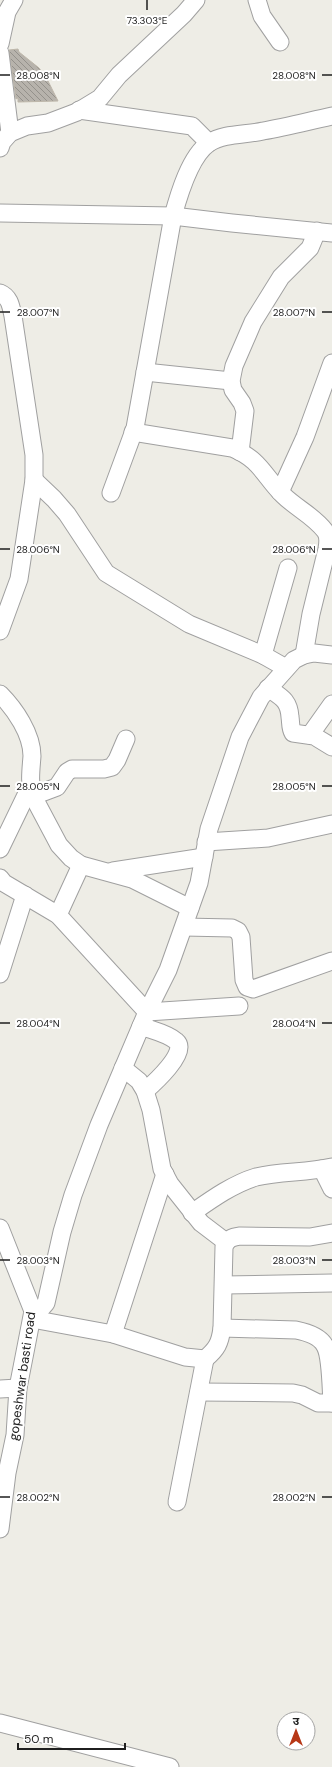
<svg xmlns="http://www.w3.org/2000/svg" width="332" height="1767" viewBox="0 0 332 1767" font-family="'DM Sans','Noto Sans Devanagari',sans-serif">
	<style>
		.building { fill: url(#building-back-hatch); stroke: #beb7aa }
		.lines { fill: none; stroke-linecap: round; stroke-linejoin: round }
		.street-casing { stroke: #a0a0a0; stroke-width: 19 }
		.street { stroke: #fff; stroke-width: 17 }
		.ticks { fill: none; stroke: #1f1f1f; stroke-width: 1.5 }
		.labels { text-anchor: middle; dominant-baseline: central; stroke-width: 4; stroke-linejoin: round; paint-order: stroke }
		.street-label { font-size: 13px; fill: #1f1f1f; stroke: #fff }
		.ticks-label { font-size: 10px; text-anchor: middle; fill: #1f1f1f; stroke: #fff; stroke-width: 4; stroke-linejoin: round; paint-order: stroke }
	</style>
	<defs>
		<pattern id="building-back-hatch" width="6" height="6" patternUnits="userSpaceOnUse"><rect width="6" height="6" fill="#b7b3ac"/><path d="M-1 5l2 2M0 0l6 6M5-1l2 2" fill="none" stroke="#94918b"/></pattern>
	</defs>
	<rect width="100%" height="100%" fill="#eeede6"/>
	<polygon class="building" points="18,49 19,52 39,68 47,79 58,101 18,102 18,98 16,99 9,50"/>
	<g class="lines">
		<defs>
			<g id="street">
				<polyline points="257,0 262,16 280,42"/>
				<polyline points="0,44 7,12 14,0"/>
				<polyline points="0,53 10,133"/>
				<polyline points="79,110 192,126 209,143"/>
				<polyline points="0,148 2,142 10,133 27,126 48,123 77,112 100,98 119,75 184,14 196,0"/>
				<polyline points="0,213 173,216 232,223 332,233"/>
				<path d="M0,293C10,297 11,307 13,316L34,455V480L19,579L0,631"/>
				<polyline points="145,372 231,381"/>
				<path d="M133,432L232,448C261,460 263,475 283,495C296,508 314,516 325,531C329,536 328,543 327,549L311,614L304,655"/>
				<polyline points="240,452 245,411 242,403 233,390 231,381 234,366 253,322 281,277 310,248 317,231"/>
				<polyline points="34,480 54,499 67,514 106,573 189,624 263,655 286,668"/>
				<polyline points="280,492 305,437 332,363"/>
				<path d="M111,493L135,428L173,216C179,194 190,156 209,143C224,133 246,135 263,131C286,127 309,121 332,116"/>
				<polyline points="263,655 288,568"/>
				<path d="M268,688C281,697 289,700 290,717C291,723 290,728 293,733L314,736L332,747"/>
				<path d="M0,694C15,709 32,734 32,756C31,770 29,782 33,796L59,845L71,858L81,865L132,879L190,908"/>
				<polyline points="310,735 332,704"/>
				<polyline points="33,796 57,787 67,772 72,769 104,769 112,767 117,760 126,739"/>
				<polyline points="206,842 268,838 332,824"/>
				<polyline points="0,849 30,787"/>
				<polyline points="113,871 204,857"/>
				<polyline points="0,878 4,883 58,915 147,1012 239,1006"/>
				<polyline points="58,915 81,865"/>
				<polyline points="184,927 232,928 238,931 241,937 244,980 247,987 253,989 332,961"/>
				<polyline points="0,974 25,895"/>
				<path d="M141,1026C151,1030 167,1033 176,1041C189,1052 153,1084 145,1091"/>
				<polyline points="123,1068 139,1081 145,1091 151,1110 162,1169 170,1184 201,1223 226,1242"/>
				<polyline points="322,1169 332,1189"/>
				<path d="M192,1213C212,1199 233,1184 256,1177C281,1171 307,1173 332,1167"/>
				<polyline points="0,1228 33,1311 18,1388 15,1435 7,1473 0,1529"/>
				<polyline points="224,1285 332,1283"/>
				<polyline points="33,1311 40,1310 46,1303 62,1232 73,1195 99,1125 147,1012 168,970 199,883 209,829 240,737 261,697 294,660 304,655 314,653 332,655"/>
				<path d="M32,1319L113,1334L185,1357L205,1359C217,1349 220,1343 222,1328L224,1247C227,1239 232,1237 240,1236L310,1237L332,1233"/>
				<path d="M222,1328L296,1330C306,1332 320,1336 325,1346C331,1356 331,1390 332,1403"/>
				<polyline points="113,1334 165,1174"/>
				<polyline points="0,1389 18,1388"/>
				<polyline points="199,1392 293,1393 302,1395 318,1403 332,1403"/>
				<polyline points="177,1502 205,1359"/>
				<polyline points="0,1723 170,1767"/>
			</g>
		</defs>
		<use href="#street" class="street-casing"/>
		<use href="#street" class="street"/>
	</g>
	<path class="ticks" d="M147,0V10M0,75H10M322,75H332M0,312H10M322,312H332M0,549H10M322,549H332M0,786H10M322,786H332M0,1023H10M322,1023H332M0,1260H10M322,1260H332M0,1497H10M322,1497H332"/>
	<g class="labels">
		<g class="street-label">
			<text transform="translate(22 1376) rotate(-82)">gopeshwar basti road</text>
		</g>
	</g>
	<g class="ticks-label">
		<text x="147" y="24">73.303°E</text>
		<text x="38" y="79">28.008°N</text>
		<text x="294" y="79">28.008°N</text>
		<text x="38" y="316">28.007°N</text>
		<text x="294" y="316">28.007°N</text>
		<text x="38" y="553">28.006°N</text>
		<text x="294" y="553">28.006°N</text>
		<text x="38" y="790">28.005°N</text>
		<text x="294" y="790">28.005°N</text>
		<text x="38" y="1027">28.004°N</text>
		<text x="294" y="1027">28.004°N</text>
		<text x="38" y="1264">28.003°N</text>
		<text x="294" y="1264">28.003°N</text>
		<text x="38" y="1501">28.002°N</text>
		<text x="294" y="1501">28.002°N</text>
	</g>
	<g transform="translate(296 1731)"><circle r="19" fill="#ffffff" stroke="#a5a5a5"/>
	<path d="M0-3L7 15L0 10L-7 15Z" fill="#b73716"/>
	<text y="-6" font-size="11" font-weight="bold" text-anchor="middle" fill="#1f1f1f">उ</text>
	</g>
	<path d="M18 1743v6h107v-6" fill="none" stroke="#1f1f1f" stroke-width="2"/>
	<text x="24" y="1743" font-size="12" fill="#1f1f1f" stroke="#ffffff" stroke-width="3" paint-order="stroke">50 m</text>
</svg>
